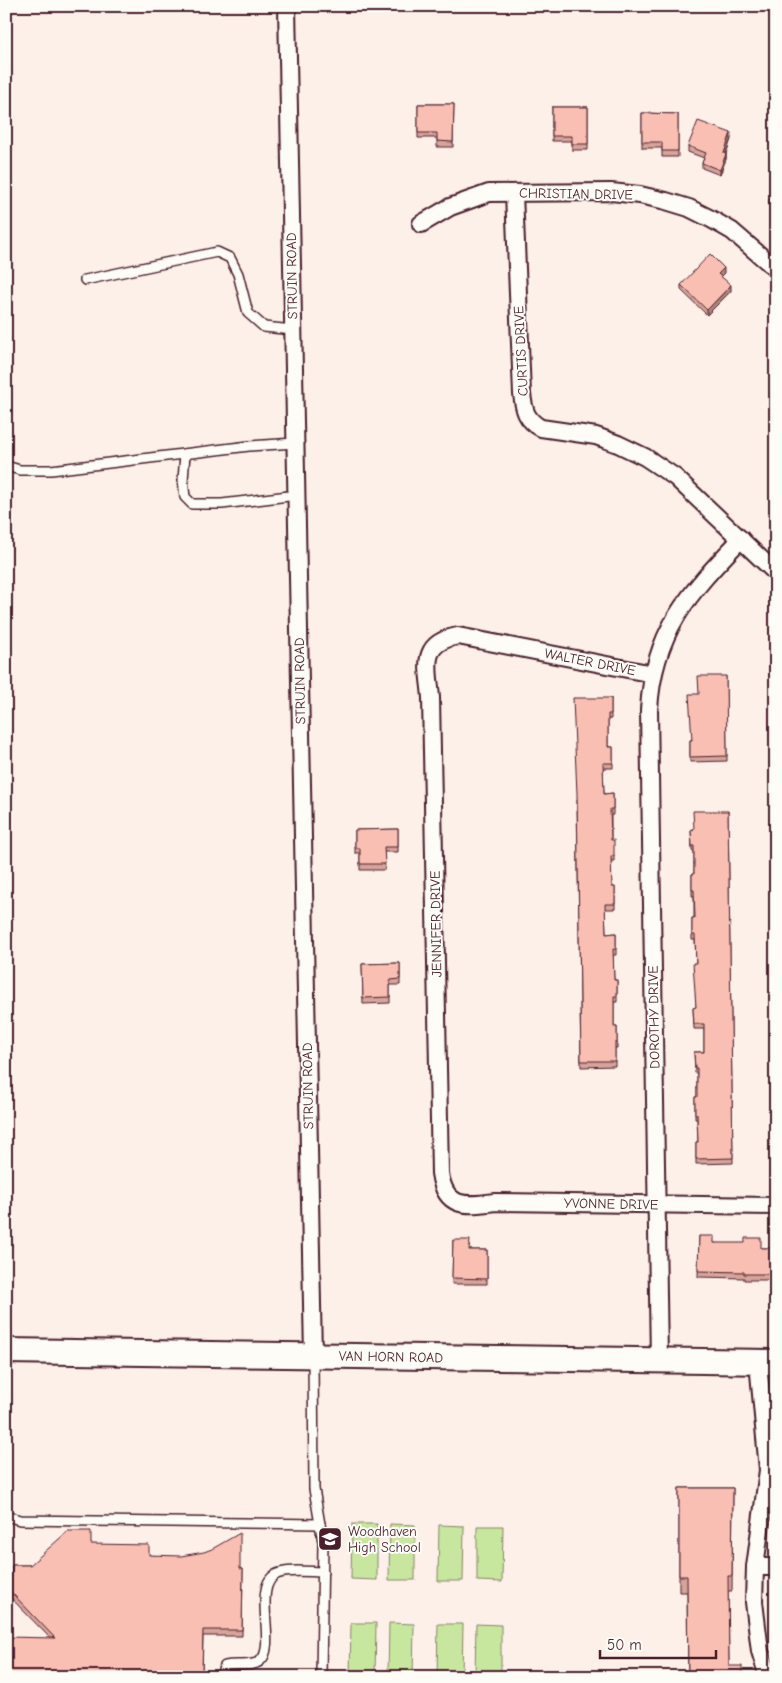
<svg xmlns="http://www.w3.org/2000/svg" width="782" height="1683" viewBox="0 0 782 1683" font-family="'Comic Neue',sans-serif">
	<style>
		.green { fill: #c7e79f; stroke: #888365 }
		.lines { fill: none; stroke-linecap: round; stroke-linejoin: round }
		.service-casing { stroke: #4a1f2b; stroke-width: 12 }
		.minor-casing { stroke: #4a1f2b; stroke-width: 20 }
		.secondary-casing { stroke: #4a1f2b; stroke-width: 28 }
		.service { stroke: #fdfcf7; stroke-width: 9 }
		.minor { stroke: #fdfcf7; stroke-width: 16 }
		.secondary { stroke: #fdfcf7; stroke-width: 24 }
		.wall { fill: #d6a49a; stroke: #4a1f2b }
		.shaded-wall { fill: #ae867d; stroke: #4a1f2b }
		.building { fill: #f9bfb3; stroke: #4a1f2b }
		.labels { text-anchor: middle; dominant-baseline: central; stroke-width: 4; stroke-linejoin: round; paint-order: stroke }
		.street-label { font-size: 14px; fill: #4a1f2b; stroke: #fdfcf7 }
		.poi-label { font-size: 14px; fill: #4a1f2b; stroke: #fdfcf7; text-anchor: start }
	</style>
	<rect width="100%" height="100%" fill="#fcf0e9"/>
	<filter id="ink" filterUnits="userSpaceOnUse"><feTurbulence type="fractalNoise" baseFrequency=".02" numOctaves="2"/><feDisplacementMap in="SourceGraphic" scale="10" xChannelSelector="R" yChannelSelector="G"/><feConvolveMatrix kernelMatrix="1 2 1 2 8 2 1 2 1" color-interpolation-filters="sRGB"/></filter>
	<g filter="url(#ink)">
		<g class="green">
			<polygon points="352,1524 377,1524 377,1580 351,1579"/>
			<polygon points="390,1524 415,1525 415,1580 389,1580"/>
			<polygon points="439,1525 464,1526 463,1581 438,1581"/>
			<polygon points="477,1526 503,1526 502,1582 477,1581"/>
			<polygon points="351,1623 376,1623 375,1677 350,1677"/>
			<polygon points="389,1623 414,1624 413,1677 388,1677"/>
			<polygon points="438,1624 463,1624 462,1677 437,1677"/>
			<polygon points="476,1624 501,1625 501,1677 475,1677"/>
		</g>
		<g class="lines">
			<defs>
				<g id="service">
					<polyline points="85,280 217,252 230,258 238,274 248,313 264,327 293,330"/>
					<polyline points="185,454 183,480 185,497 192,504 222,504 297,495"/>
					<polyline points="6,466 20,470 51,470 249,446 295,443"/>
					<polyline points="313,1356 314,1489 323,1542 321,1677"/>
					<polyline points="6,1516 20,1520 320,1524"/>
					<path d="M221,1677L223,1670L225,1666C236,1663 251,1668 260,1661C278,1647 251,1585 277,1574C288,1569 311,1572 323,1572"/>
				</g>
				<g id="minor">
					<polyline points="287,6 313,1356"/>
					<path d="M514,193L522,394C524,410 526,420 541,428L596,436L618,444L645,457L675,477L776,573"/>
					<polyline points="421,224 450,207 489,193 611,192 640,195 666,201 689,208 711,219 732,231 776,269"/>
					<path d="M653,674L458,636C418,643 429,669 431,698L440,1173C445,1209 466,1206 495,1202L776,1206"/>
					<path d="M659,1360L649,710C653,632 689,593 741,539"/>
					<polyline points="758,1362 768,1470 755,1567 754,1602 760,1651 768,1677"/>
					<polyline points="755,1567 776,1567"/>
				</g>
				<polyline id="secondary" points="6,1351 776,1362"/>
			</defs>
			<use href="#service" class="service-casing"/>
			<use href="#minor" class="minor-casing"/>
			<use href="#secondary" class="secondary-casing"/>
			<use href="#service" class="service"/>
			<use href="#minor" class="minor"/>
			<use href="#secondary" class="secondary"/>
		</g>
		<g class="wall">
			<polygon points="418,104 454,104 453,147 437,147 437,138 418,138"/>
			<polygon points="552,107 588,107 588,150 572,150 572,141 552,141"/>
			<polygon points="642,113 678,114 678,157 662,157 662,148 642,148"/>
			<polygon points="731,139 726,154 726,159 720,175 702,168 702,163 704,158 688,152 688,146"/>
			<polygon points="776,192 776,210 769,205 769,199"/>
			<polygon points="724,273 721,276 731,291 707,315 681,290 681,285"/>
			<polygon points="726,676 727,761 690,762 690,740 692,740 699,694"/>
			<polygon points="611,698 611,719 608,719 608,747 613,747 613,768 603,768 604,794 613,793 613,815 611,815 611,840 614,856 614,861 611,861 612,887 615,887 615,909 605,909 606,934 616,933 616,955 613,955 614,980 617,980 617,1002 614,1002 614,1027 617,1027 617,1048 615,1048 615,1066 581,1067 577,800"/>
			<polygon points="728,811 733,1163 696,1164 696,1142 698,1142 697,1119 695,1119 695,1097 697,1097 697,1073 695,1073 694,1052 704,1052 704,1029 694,1029 693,1008 696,1007 696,963 695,940 692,940 692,918 694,918 694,896 692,896 692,874 694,874 694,851 692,851 691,830 693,829"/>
			<polygon points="398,829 398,852 384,852 385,870 360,870 360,853 355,853 355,830"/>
			<polygon points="400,963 400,985 390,985 390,1003 363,1004 362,964"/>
			<polygon points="699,1236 714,1243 761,1248 776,1248 776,1280 744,1280 744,1278 698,1277"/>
			<polygon points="453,1240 469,1250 487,1250 487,1284 452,1284"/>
			<polygon points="679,1488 733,1488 732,1591 728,1591 729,1666 688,1677 687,1592 679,1592"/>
			<polygon points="91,1544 149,1555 243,1569 242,1636 203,1636 202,1677 6,1677 50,1638 11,1598 12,1565 30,1565"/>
		</g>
		<g class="shaded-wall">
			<polygon points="731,133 731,139 724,159 724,153"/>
			<polygon points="726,154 726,159 720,175 720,170"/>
			<polygon points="724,268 724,273 718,279 718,274"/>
			<polygon points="731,285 731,291 707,315 707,310"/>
		</g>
		<g class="building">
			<polygon points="418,104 454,104 453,142 437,141 437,133 418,133"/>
			<polygon points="552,107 588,107 588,144 572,144 572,136 552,136"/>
			<polygon points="642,113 678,114 678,151 662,151 662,142 642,142"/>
			<polygon points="698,121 731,133 724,153 726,154 720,170 702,163 706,153 688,146"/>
			<polygon points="776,192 776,205 769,199"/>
			<polygon points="710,254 724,268 718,274 731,285 707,310 681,285"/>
			<polygon points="698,676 726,676 727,756 690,757 690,740 692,740 689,694 699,694"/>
			<polygon points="573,698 611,698 611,714 608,714 608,747 613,747 613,763 603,763 604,794 613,793 613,809 610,809 611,840 614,840 614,856 611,856 612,887 615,887 615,904 605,904 606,934 616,933 616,949 613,949 614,980 617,980 617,996 614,996 614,1027 617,1027 617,1043 615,1043 615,1061 581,1061 577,794"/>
			<polygon points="693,811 728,811 733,1158 696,1159 696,1142 698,1142 697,1114 695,1114 695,1097 697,1097 697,1068 695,1068 694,1052 704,1052 704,1024 694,1024 693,1008 696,1007 693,963 696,963 695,935 692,935 692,918 695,918 694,890 692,890 692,874 694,874 694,846 692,846 691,830 694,829"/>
			<polygon points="398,829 398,847 384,847 385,864 360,864 360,848 355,848 355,830"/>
			<polygon points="400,963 400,979 390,980 390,997 363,998 362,964"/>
			<polygon points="699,1236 714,1236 714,1243 745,1243 745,1238 761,1238 761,1248 776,1248 776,1274 744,1274 744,1272 698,1271"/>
			<polygon points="453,1240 470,1240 469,1250 487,1250 487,1279 452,1278"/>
			<polygon points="679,1488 733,1488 732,1576 728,1576 729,1666 742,1666 742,1677 688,1677 687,1576 679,1576"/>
			<polygon points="68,1531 91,1531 91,1544 149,1545 149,1555 181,1556 204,1552 212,1549 240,1533 240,1569 243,1569 242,1630 203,1630 202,1672 190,1672 190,1677 6,1677 6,1637 55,1638 11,1592 12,1565 30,1565"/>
		</g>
	</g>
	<defs>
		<symbol id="school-square" viewBox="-11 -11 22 22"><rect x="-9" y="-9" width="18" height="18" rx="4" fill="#4a1f2b" stroke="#fdfcf7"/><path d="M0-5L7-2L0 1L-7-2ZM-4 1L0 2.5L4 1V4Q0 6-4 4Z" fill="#fff"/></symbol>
	</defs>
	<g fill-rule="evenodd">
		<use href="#school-square" x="316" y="1525" width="28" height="28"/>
	</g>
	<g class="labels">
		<g class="street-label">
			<text transform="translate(576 194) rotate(1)">CHRISTIAN DRIVE</text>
			<text transform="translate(292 276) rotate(-91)">STRUIN ROAD</text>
			<text transform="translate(521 351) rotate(-93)">CURTIS DRIVE</text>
			<text transform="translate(590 662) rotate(11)">WALTER DRIVE</text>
			<text transform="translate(300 681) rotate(-91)">STRUIN ROAD</text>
			<text transform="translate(436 924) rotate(-91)">JENNIFER DRIVE</text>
			<text transform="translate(654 1017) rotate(-91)">DOROTHY DRIVE</text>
			<text transform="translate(308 1086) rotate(-91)">STRUIN ROAD</text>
			<text transform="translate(611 1204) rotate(1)">YVONNE DRIVE</text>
			<text transform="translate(391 1357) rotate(1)">VAN HORN ROAD</text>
		</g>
		<g class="poi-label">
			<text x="348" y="1531">Woodhaven<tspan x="348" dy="16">High School</tspan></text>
		</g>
	</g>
	<rect width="782" height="1683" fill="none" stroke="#fdfcf7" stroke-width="25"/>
	<rect x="12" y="12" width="757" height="1658" fill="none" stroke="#4a1f2b" stroke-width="2" filter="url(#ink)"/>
	<path d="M600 1650v8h116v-8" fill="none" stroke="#4a1f2b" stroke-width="2.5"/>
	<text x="607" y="1650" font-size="15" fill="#4a1f2b" stroke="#fdfcf7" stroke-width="4" paint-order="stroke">50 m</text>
</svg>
